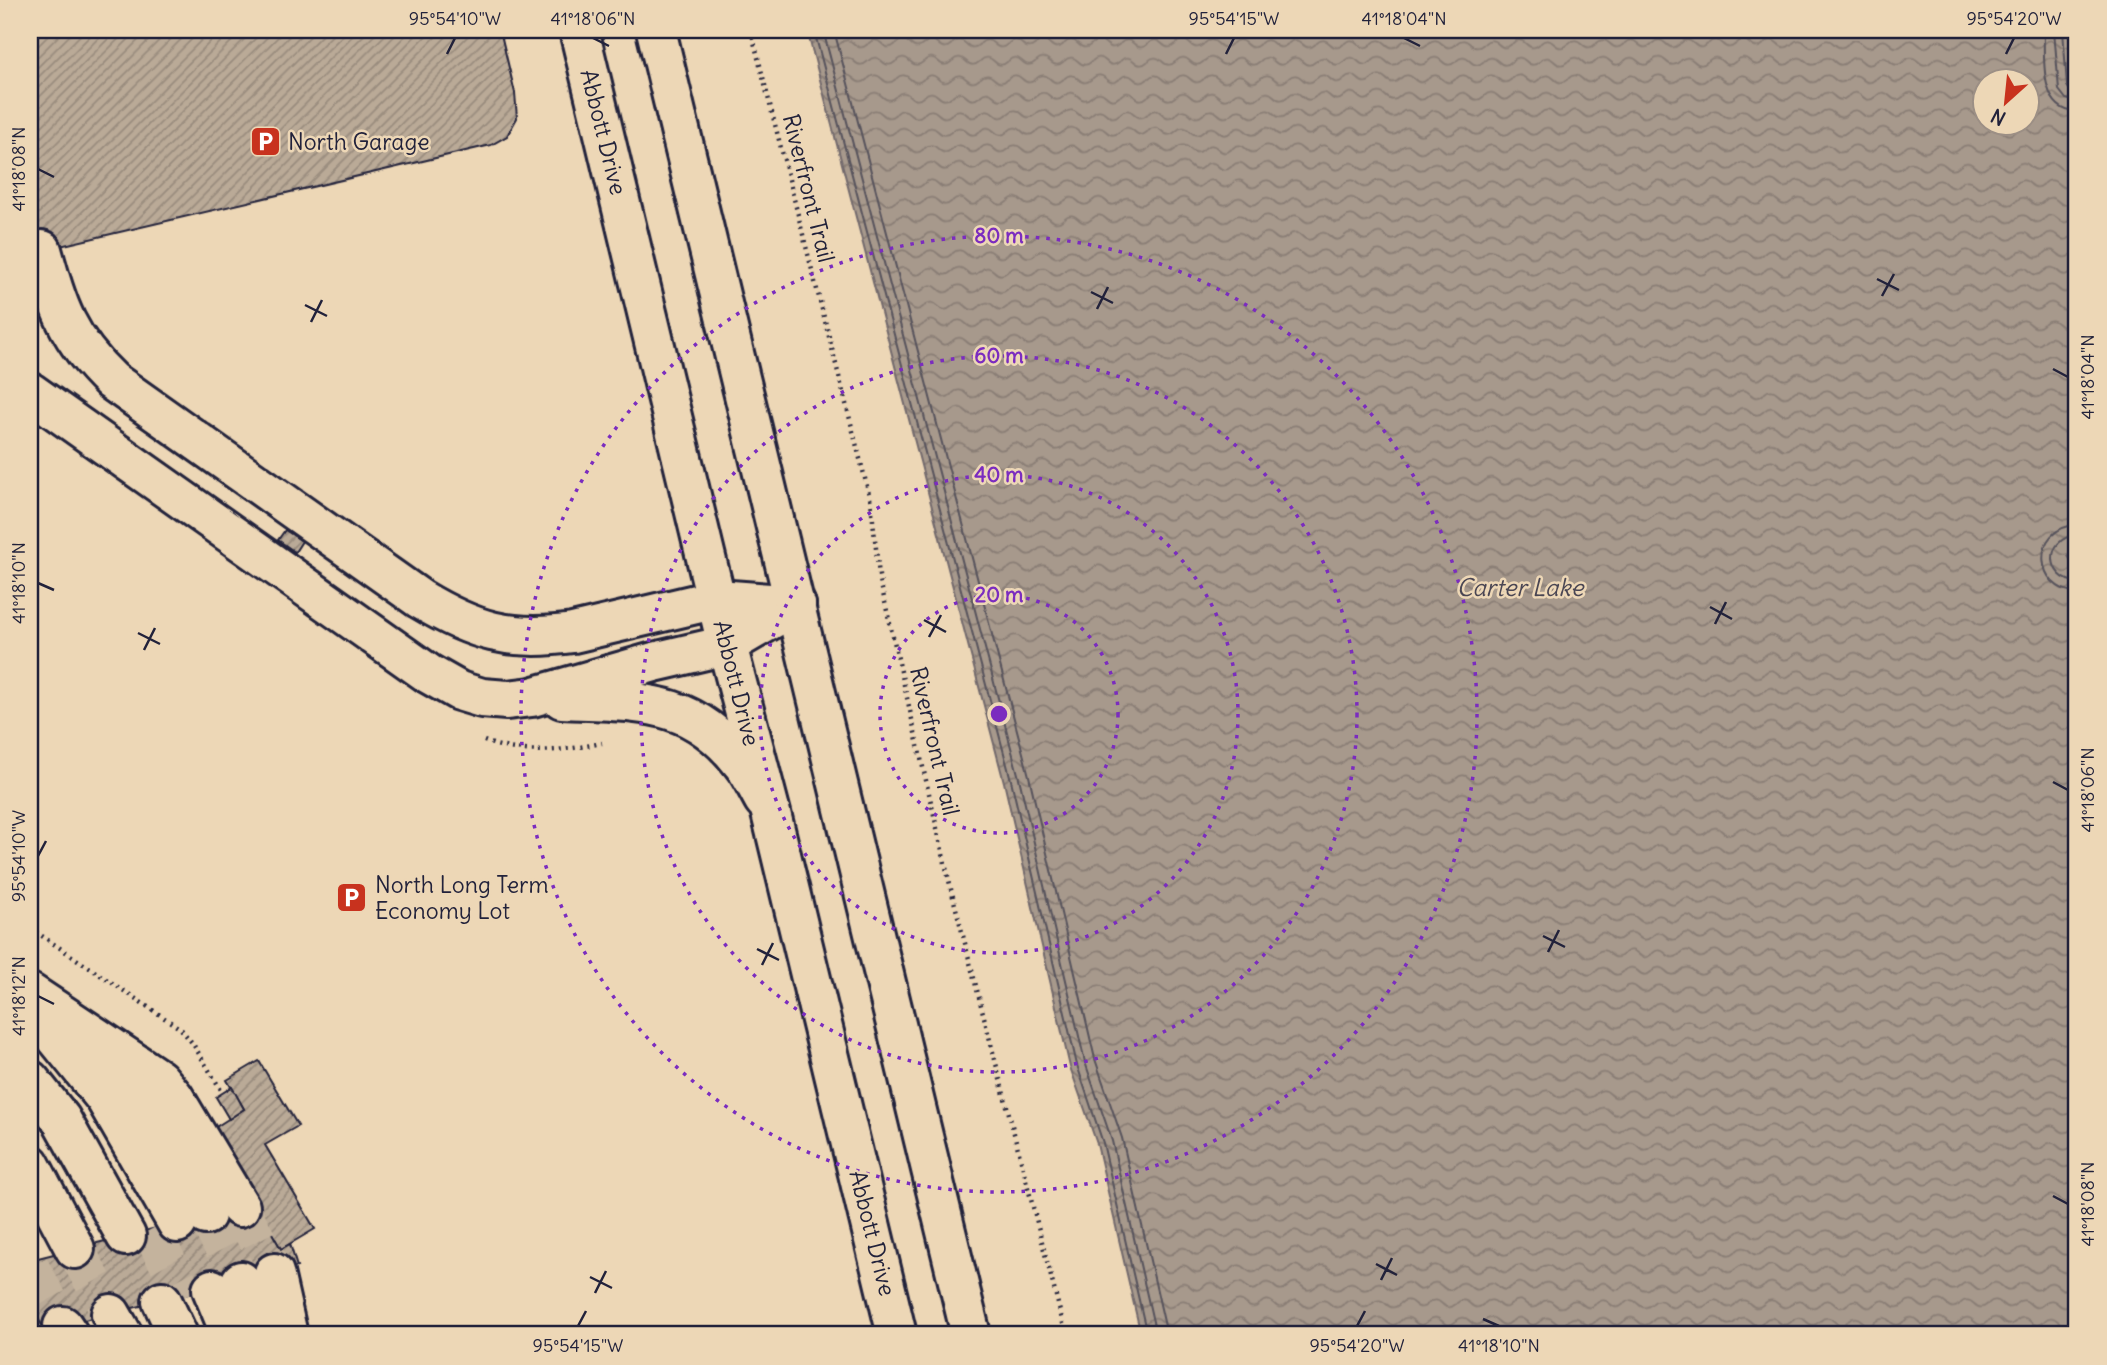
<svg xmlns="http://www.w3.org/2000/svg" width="2107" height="1365" viewBox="0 0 2107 1365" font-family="Delius,sans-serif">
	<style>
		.water { fill: url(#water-waves); stroke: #72696c; stroke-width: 2; fill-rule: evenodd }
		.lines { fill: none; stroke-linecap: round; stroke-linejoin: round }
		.shore { stroke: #57525b; stroke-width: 2 }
		.building { fill: url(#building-hatch); stroke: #22223b; stroke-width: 2 }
		.minor-tunnel { stroke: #c4b39d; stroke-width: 38; stroke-dasharray: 38 19; stroke-linecap: butt }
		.minor-casing { stroke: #22223b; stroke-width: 44 }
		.highway-casing { stroke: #22223b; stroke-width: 44 }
		.path { stroke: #22223b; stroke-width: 4.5; stroke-dasharray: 2 5; stroke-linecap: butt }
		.minor { stroke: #edd7b6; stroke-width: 38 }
		.highway { stroke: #edd7b6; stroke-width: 38 }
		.ticks { fill: none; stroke: #22223b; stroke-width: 2.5 }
		.ring { fill: none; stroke: #7b2cbf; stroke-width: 3.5; stroke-dasharray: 3.5 7 }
		.labels { text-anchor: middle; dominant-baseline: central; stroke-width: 5; stroke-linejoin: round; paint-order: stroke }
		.street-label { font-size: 23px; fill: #22223b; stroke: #edd7b6 }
		.poi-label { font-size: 23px; fill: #22223b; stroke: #edd7b6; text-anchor: start }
		.water-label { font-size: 24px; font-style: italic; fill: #4a4653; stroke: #edd7b6 }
		.centre { fill: #7b2cbf; stroke: #edd7b6; stroke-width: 3.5 }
		.ring-label { font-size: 21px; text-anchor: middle; font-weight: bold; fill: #7b2cbf; stroke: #edd7b6; stroke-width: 5; stroke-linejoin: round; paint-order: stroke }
		.neatline { fill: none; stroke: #22223b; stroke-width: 2.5 }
		.ticks-label { font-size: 18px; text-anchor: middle; fill: #22223b }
	</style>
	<defs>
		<pattern id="water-waves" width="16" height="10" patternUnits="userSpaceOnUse" patternTransform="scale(1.75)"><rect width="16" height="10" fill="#a7998c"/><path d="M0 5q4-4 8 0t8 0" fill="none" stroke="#887c74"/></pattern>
		<pattern id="building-hatch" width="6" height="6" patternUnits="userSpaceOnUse" patternTransform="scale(1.75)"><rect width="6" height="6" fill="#baaa97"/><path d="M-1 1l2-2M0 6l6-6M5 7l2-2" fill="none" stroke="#978a7c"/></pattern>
	</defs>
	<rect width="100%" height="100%" fill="#edd7b6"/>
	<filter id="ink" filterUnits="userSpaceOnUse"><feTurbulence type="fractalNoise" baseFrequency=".0143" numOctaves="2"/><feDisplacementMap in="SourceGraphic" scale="14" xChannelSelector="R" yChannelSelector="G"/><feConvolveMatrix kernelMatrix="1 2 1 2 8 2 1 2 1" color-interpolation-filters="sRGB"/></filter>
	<g filter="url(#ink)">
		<path class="water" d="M807,30H2070L2077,132V549L2068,556L2077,570V1335H1141L1097,1144L1070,1067L1004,782ZM1984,80H2026V122H1984Z"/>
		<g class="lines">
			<g class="shore">
				<polyline points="814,30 1011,780 1077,1065 1103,1143 1147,1335"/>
				<polyline points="823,30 1019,778 1085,1062 1112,1141 1156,1335"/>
				<polyline points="834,30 1029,776 1095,1059 1122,1138 1167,1335"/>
				<path d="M2044,30C2044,58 2039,111 2077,112"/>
				<polyline points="2054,30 2059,90 2066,99 2077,102"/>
				<polyline points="2063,30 2067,86 2071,92 2077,93"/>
				<path d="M2077,525C2030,527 2034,591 2077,592"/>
				<path d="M2077,535C2043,538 2047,580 2077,582"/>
			</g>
		</g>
		<g class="building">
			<polygon points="30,30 500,30 515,93 517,118 507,136 491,145 30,253"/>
			<polygon points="285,530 302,541 295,552 278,540"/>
			<polygon points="259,1061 298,1126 265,1145 315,1229 281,1249 211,1130 244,1109 227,1080"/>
			<polygon points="232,1087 244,1109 229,1119 216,1097"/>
			<polygon points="255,1203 281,1249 290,1244 297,1267 44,1330 30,1303 30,1260"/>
		</g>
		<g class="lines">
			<g class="minor-tunnel">
				<polyline points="240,1207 274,1273"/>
				<polyline points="206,1215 241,1281"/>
				<polyline points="150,1230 186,1296"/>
				<polyline points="75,1249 111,1314"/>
				<polyline points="30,1267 63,1326"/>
			</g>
			<defs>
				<g id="minor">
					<path d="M42,250C58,308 67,338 112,381L420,599C473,631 510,642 573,633L717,599L796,605"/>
					<polyline points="30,392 429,674 459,691 482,698 507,700 532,697 654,662 727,645 796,605"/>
					<path d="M562,699C638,703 690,696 742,763C751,774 757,788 764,800"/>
					<polyline points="30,993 159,1079 174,1097 240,1207"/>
					<polyline points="32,1008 105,1098 177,1223"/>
					<polyline points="99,1062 130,1088 146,1107 206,1215"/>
					<polyline points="30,1080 61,1119 126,1236"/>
					<polyline points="30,1164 75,1249"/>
					<polyline points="274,1273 288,1335"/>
					<polyline points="241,1281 259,1335"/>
					<polyline points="212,1289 231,1335"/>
					<polyline points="162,1301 178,1335"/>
					<polyline points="111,1314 123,1335"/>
					<polyline points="63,1326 69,1335"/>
				</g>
				<g id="highway">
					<polyline points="579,30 727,645 771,813 897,1335"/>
					<polyline points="656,30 971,1335"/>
				</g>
			</defs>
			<use href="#minor" class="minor-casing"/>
			<use href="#highway" class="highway-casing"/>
			<g class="path">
				<polyline points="751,30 871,502 879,576 951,889 1066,1335"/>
				<path d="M484,741C524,756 561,751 602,743"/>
				<polyline points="30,928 181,1029 193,1044 223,1093"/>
			</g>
			<use href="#minor" class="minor"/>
			<use href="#highway" class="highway"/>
		</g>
	</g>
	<path class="ticks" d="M593,38L609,46M1404,38L1420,46M447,54L455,38M1226,54L1234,38M2006,54L2014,38M38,169L54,177M1877,279L1899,290M1091,292L1113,303M1882,296L1894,274M305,305L327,316M1097,309L1108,287M311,322L322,300M2053,369L2068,377M38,583L54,590M1710,607L1732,619M924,620L946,632M1715,624L1726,602M138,633L160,644M929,637L941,615M144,650L155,628M2053,782L2068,790M38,856L46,841M1543,936L1565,947M757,949L779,960M1548,952L1559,930M762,965L773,943M38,996L54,1004M2053,1196L2068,1204M1376,1264L1397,1275M590,1277L612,1288M1381,1280L1392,1258M595,1293L606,1271M1483,1319L1499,1326M578,1326L586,1311M1357,1326L1365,1311"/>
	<g class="ring">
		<circle cx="999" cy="714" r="119"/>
		<circle cx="999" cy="714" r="239"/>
		<circle cx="999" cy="714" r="358"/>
		<circle cx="999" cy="714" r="478"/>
	</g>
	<defs>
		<symbol id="parking-square" viewBox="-11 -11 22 22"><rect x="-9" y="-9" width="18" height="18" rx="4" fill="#c8321e" stroke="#edd7b6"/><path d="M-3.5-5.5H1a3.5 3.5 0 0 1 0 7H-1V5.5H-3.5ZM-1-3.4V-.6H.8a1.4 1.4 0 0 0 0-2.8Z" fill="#fff"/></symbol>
	</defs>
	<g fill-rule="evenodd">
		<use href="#parking-square" x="248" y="124" width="35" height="35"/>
		<use href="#parking-square" x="334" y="880" width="35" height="35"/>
	</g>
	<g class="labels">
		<g class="street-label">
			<text transform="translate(604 132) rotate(76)">Abbott Drive</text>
			<text transform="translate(809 188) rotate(76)">Riverfront Trail</text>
			<text transform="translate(737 683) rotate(76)">Abbott Drive</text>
			<text transform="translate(935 741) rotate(77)">Riverfront Trail</text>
			<text transform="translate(873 1233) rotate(76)">Abbott Drive</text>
		</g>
		<g class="poi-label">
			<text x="288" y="141">North Garage</text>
			<text x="375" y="884">North Long Term<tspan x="375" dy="26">Economy Lot</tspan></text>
		</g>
		<g class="water-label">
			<text x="1520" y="587">Carter Lake</text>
		</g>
	</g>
	<circle cx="999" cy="714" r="10" class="centre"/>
	<g class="ring-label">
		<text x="999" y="243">80 m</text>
		<text x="999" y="363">60 m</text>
		<text x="999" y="482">40 m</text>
		<text x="999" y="602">20 m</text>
	</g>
	<rect width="2107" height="1365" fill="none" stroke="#edd7b6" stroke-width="77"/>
	<g transform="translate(2006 102) rotate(207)"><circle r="33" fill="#edd7b6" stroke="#9c8f85" stroke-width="2"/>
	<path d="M0-5L12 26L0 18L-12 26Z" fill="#c8321e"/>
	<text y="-10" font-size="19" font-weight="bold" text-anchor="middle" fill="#22223b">N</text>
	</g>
	<rect x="38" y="38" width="2030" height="1288" class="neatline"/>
	<g class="ticks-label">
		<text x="455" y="25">95°54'10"W</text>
		<text x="593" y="25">41°18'06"N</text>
		<text x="1234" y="25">95°54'15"W</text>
		<text x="1404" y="25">41°18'04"N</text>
		<text x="2014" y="25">95°54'20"W</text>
		<text transform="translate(19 169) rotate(-90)" y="6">41°18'08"N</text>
		<text transform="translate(2088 377) rotate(-90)" y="6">41°18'04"N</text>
		<text transform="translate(19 583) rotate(-90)" y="6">41°18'10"N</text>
		<text transform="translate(2088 790) rotate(-90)" y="6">41°18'06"N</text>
		<text transform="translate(19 856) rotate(-90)" y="6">95°54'10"W</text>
		<text transform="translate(19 996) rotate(-90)" y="6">41°18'12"N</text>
		<text transform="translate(2088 1204) rotate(-90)" y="6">41°18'08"N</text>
		<text x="578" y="1352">95°54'15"W</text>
		<text x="1357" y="1352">95°54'20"W</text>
		<text x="1499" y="1352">41°18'10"N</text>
	</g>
</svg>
